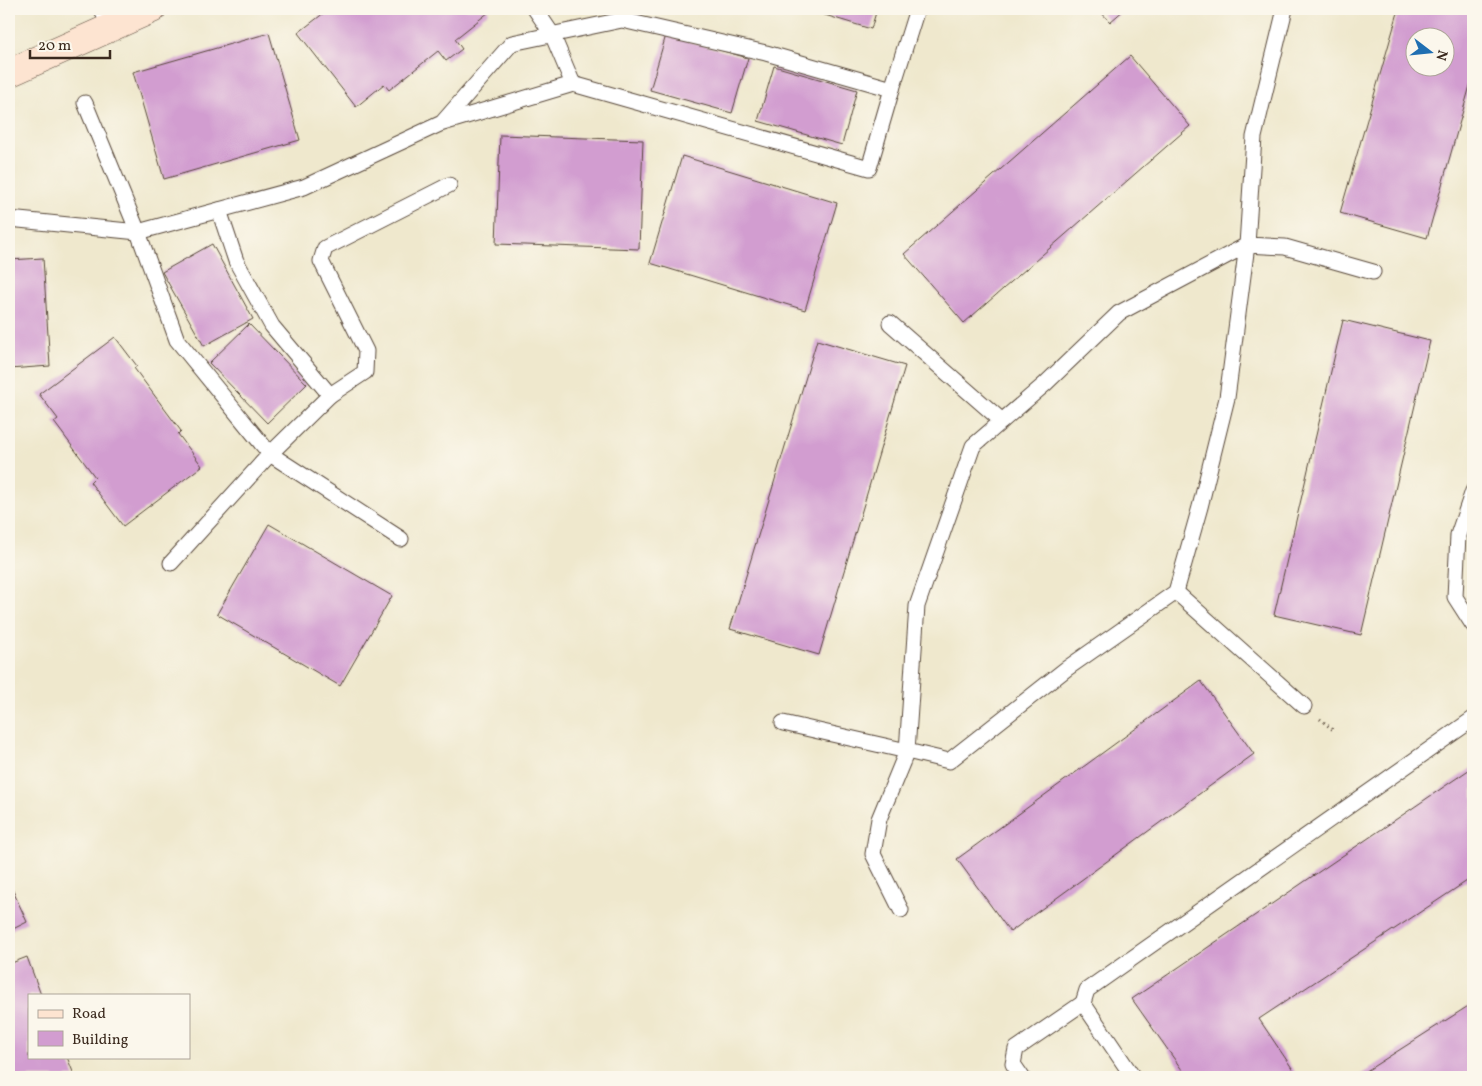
<svg xmlns="http://www.w3.org/2000/svg" width="1482" height="1086" viewBox="0 0 1482 1086" font-family="Vollkorn,serif">
	<style>
		.building { fill: #d29dd0; fill-rule: evenodd }
		.lines { fill: none; stroke-linecap: round; stroke-linejoin: round }
		.lane-casing { stroke: #564638; stroke-width: 17 }
		.secondary-casing { stroke: #564638; stroke-width: 29 }
		.path { stroke: #564638; stroke-width: 3; stroke-dasharray: 1 4; stroke-linecap: butt }
		.lane { stroke: #fff; stroke-width: 15 }
		.secondary { stroke: #fde4d1; stroke-width: 28 }
	</style>
	<rect width="100%" height="100%" fill="#fbf7ec"/>
	<filter id="ink" filterUnits="userSpaceOnUse"><feTurbulence type="fractalNoise" baseFrequency=".02" numOctaves="2"/><feDisplacementMap in="SourceGraphic" scale="10" xChannelSelector="R" yChannelSelector="G"/><feConvolveMatrix kernelMatrix="1 2 1 2 8 2 1 2 1" color-interpolation-filters="sRGB"/></filter>
	<filter id="wash" filterUnits="userSpaceOnUse"><feTurbulence type="fractalNoise" baseFrequency=".0096" numOctaves="4" result="noise"/><feDisplacementMap in="SourceGraphic" scale="20" xChannelSelector="R" yChannelSelector="G"/><feGaussianBlur stdDeviation="1.12" result="paint"/><feColorMatrix in="noise" values="0 0 0 0 0 0 0 0 0 0 0 0 0 0 0 0 0 1.4 0 .05"/><feComposite in="paint" operator="in"/></filter>
	<g filter="url(#wash)">
		<rect width="100%" height="100%" fill="#efe8cd"/>
		<g id="blocks">
			<g class="building">
				<polygon points="329,9 487,9 489,12 455,39 462,49 446,61 438,51 389,90 384,84 356,107 298,33"/>
				<polygon points="805,9 877,9 871,29"/>
				<polygon points="1098,9 1125,9 1110,22"/>
				<path d="M1399,9H1473V75L1427,238L1340,213ZM1414,38H1444V68H1414Z"/>
				<polygon points="269,33 300,140 164,179 133,72"/>
				<polygon points="666,35 748,58 732,113 650,90"/>
				<polygon points="1130,56 1190,126 964,323 904,254"/>
				<polygon points="774,66 857,90 842,145 758,121"/>
				<polygon points="500,135 643,140 639,249 496,244"/>
				<polygon points="682,156 837,203 805,310 650,263"/>
				<polygon points="212,244 253,319 204,346 162,272"/>
				<polygon points="43,258 50,366 9,369 9,260"/>
				<polygon points="1343,320 1430,341 1361,635 1274,615"/>
				<polygon points="249,324 307,384 267,423 209,363"/>
				<polygon points="115,337 137,366 134,368 181,431 178,434 202,466 123,526 90,482 95,477 54,422 58,419 39,394"/>
				<polygon points="817,340 905,366 819,655 730,629"/>
				<polygon points="269,524 392,596 340,686 217,614"/>
				<polygon points="1201,681 1254,754 1010,932 957,859"/>
				<polygon points="1473,767 1473,877 1259,1019 1298,1077 1187,1077 1132,999"/>
				<polygon points="9,882 27,922 9,931"/>
				<polygon points="27,957 41,995 29,995 29,1057 67,1057 75,1077 9,1077 9,964"/>
				<polygon points="1473,1003 1473,1077 1357,1077"/>
			</g>
		</g>
	</g>
	<g filter="url(#ink)">
		<use href="#blocks" fill-opacity="0" stroke="#564638" stroke-width="1"/>
		<g class="lines">
			<defs>
				<g id="lane">
					<polyline points="102,9 109,28"/>
					<polyline points="535,9 552,34 573,84"/>
					<polyline points="1285,9 1254,137 1247,245 1227,398 1200,507 1176,592 1066,669 949,761 907,751 917,606 973,446 1045,384 1119,313 1247,245 1285,247 1373,272"/>
					<polyline points="85,103 138,232 177,340 270,454 401,539"/>
					<polyline points="443,123 573,84 869,168 892,89"/>
					<polyline points="9,219 138,232 304,187 442,123 512,43 622,20 766,53 892,89 917,9"/>
					<polyline points="890,323 1002,421"/>
					<polyline points="330,395 365,372 366,351 321,261 325,248 449,185"/>
					<polyline points="1473,491 1458,535 1455,597 1473,625"/>
					<polyline points="171,563 270,454 330,395 272,326 236,261 219,210"/>
					<polyline points="1176,592 1304,706"/>
					<polyline points="783,723 907,751 879,819 873,854 901,910"/>
					<polyline points="1022,1077 1013,1064 1016,1049 1083,1003"/>
					<polyline points="1133,1077 1083,1003 1087,990 1473,719"/>
				</g>
				<polyline id="secondary" points="9,73 152,9"/>
			</defs>
			<use href="#lane" class="lane-casing"/>
			<use href="#secondary" class="secondary-casing"/>
			<polyline class="path" points="1320,719 1333,730"/>
			<use href="#lane" class="lane"/>
			<use href="#secondary" class="secondary"/>
		</g>
	</g>
	<rect width="1482" height="1086" fill="none" stroke="#fbf7ec" stroke-width="30"/>
	<rect x="28" y="994" width="162" height="65" fill="#fbf7ec" stroke="#aea59a"/>
	<rect x="38" y="1010" width="25" height="8" fill="#fde4d1" stroke="#aea59a"/>
	<text x="72" y="1018" font-size="15" fill="#3b2a1e">Road</text>
	<rect x="38" y="1031" width="25" height="15" fill="#d29dd0" stroke="#aea59a"/>
	<text x="72" y="1044" font-size="15" fill="#3b2a1e">Building</text>
	<g transform="translate(1430 52) rotate(106)"><circle r="24" fill="#fbf7ec" stroke="#aea59a"/>
	<path d="M0-4L9 19L0 12L-9 19Z" fill="#1f6fb2"/>
	<text y="-8" font-size="14" font-weight="bold" text-anchor="middle" fill="#3b2a1e">N</text>
	</g>
	<path d="M30 50v8h80v-8" fill="none" stroke="#3b2a1e" stroke-width="2.5"/>
	<text x="38" y="50" font-size="15" fill="#3b2a1e" stroke="#fbf7ec" stroke-width="4" paint-order="stroke">20 m</text>
</svg>
